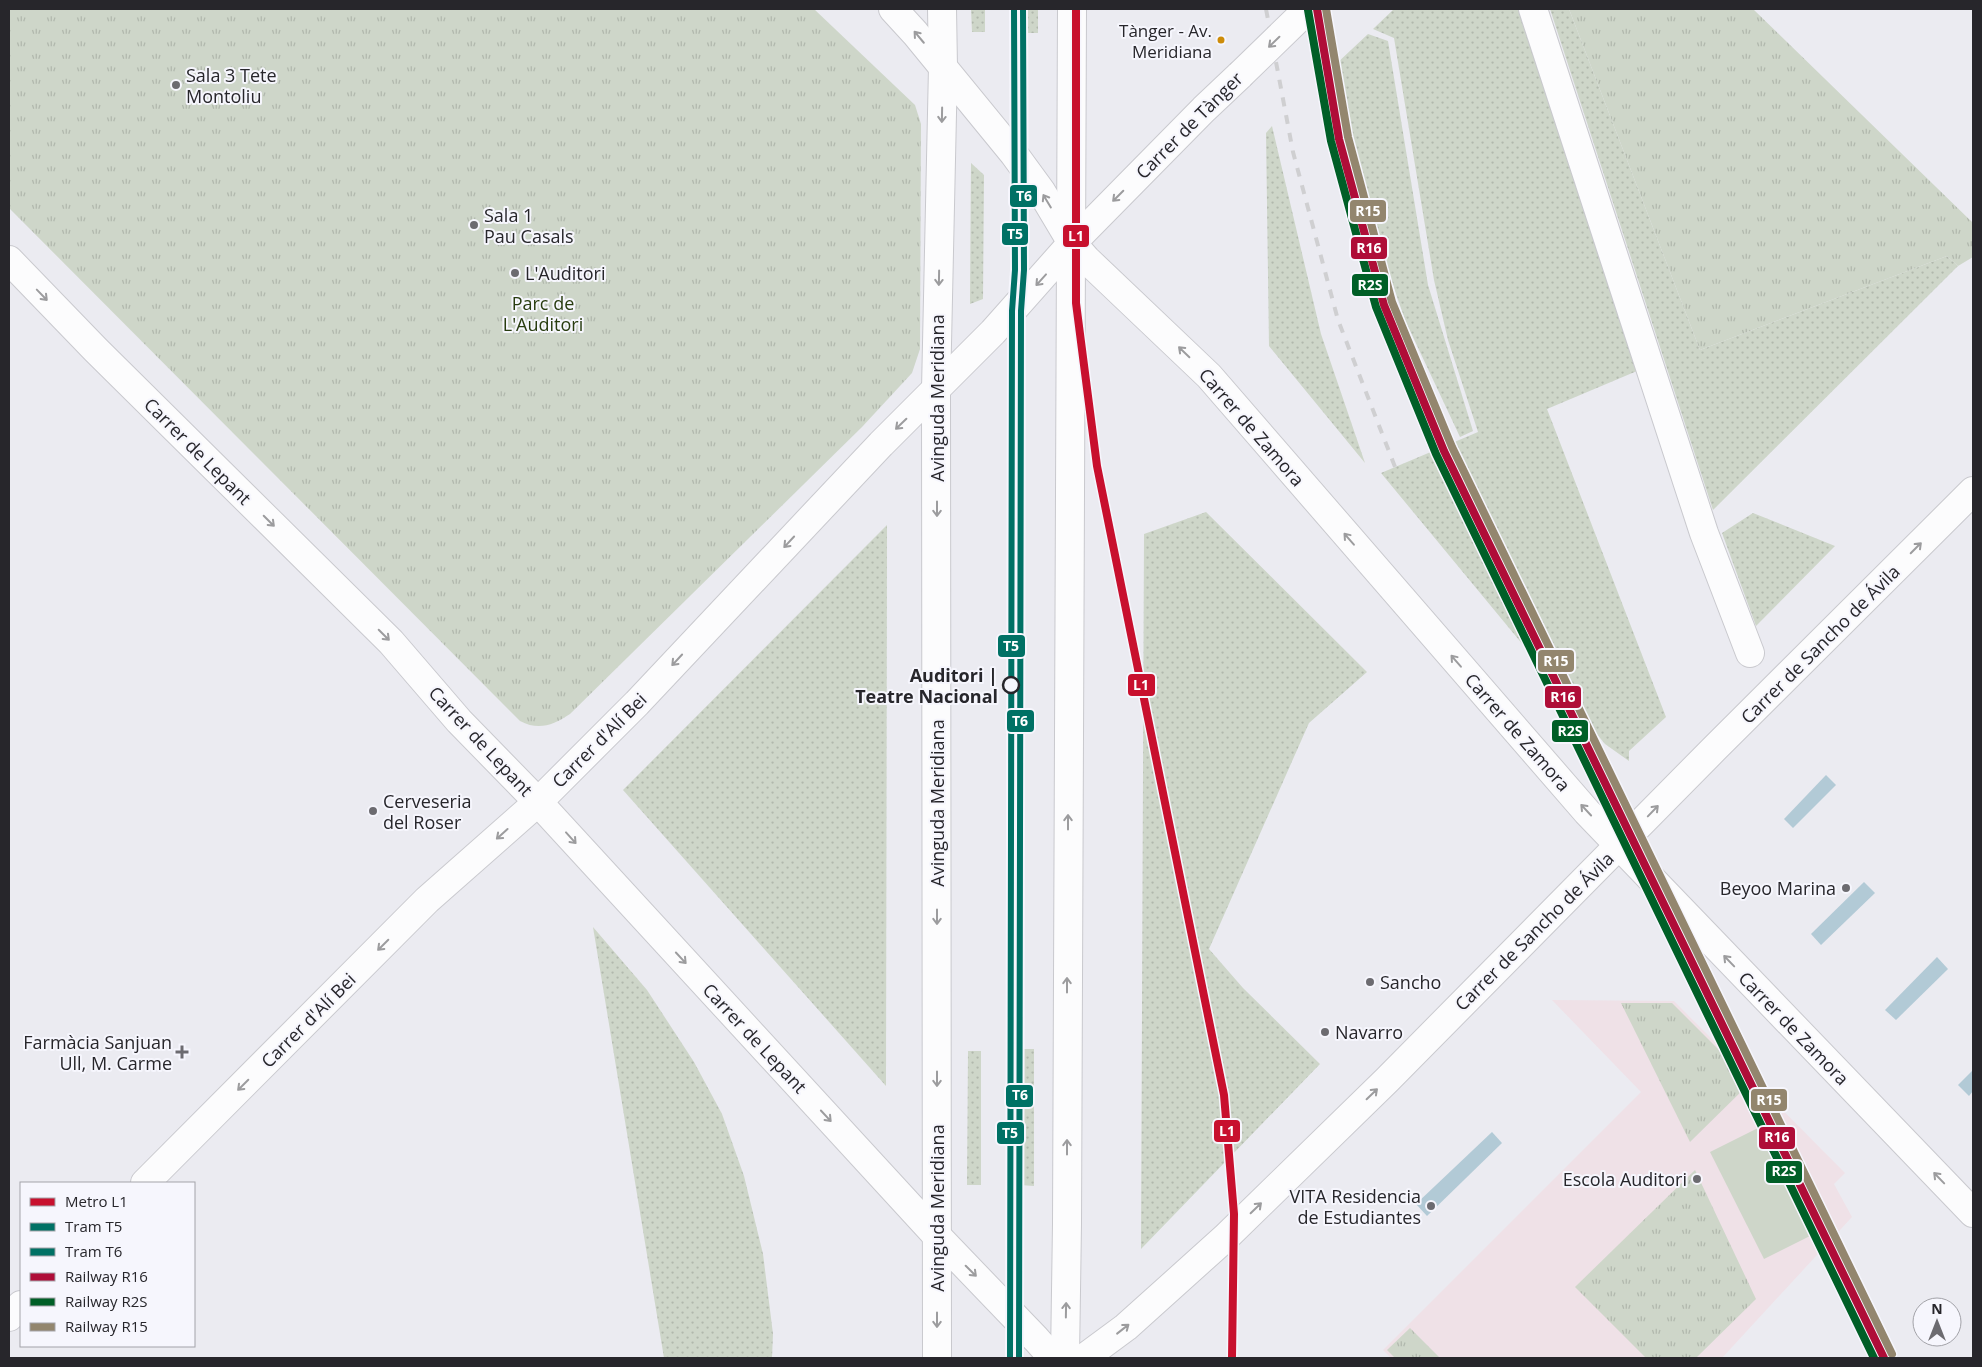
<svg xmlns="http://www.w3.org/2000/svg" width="1982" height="1367" viewBox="0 0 1982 1367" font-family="'Open Sans',sans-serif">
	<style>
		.education { fill: #efe1e7 }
		.grass { fill: url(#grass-dots) }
		.park { fill: url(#park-tufts) }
		.pitch { fill: #ced6c9 }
		.water { fill: #b2cad6 }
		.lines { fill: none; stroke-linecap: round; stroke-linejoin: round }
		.minor-casing { stroke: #c9c9ce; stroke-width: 30 }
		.minor { stroke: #fcfcfd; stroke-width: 28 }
		.rail { stroke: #cfcfd1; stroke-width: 4; stroke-dasharray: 9 9; stroke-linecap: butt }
		.minor-bridge-casing { stroke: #c9c9ce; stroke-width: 30; stroke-linecap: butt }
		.minor-bridge { stroke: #fcfcfd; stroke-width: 28 }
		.rail-1-casing { stroke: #f6f6fd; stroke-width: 11 }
		.rail-2-casing { stroke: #f6f6fd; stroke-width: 11 }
		.rail-3-casing { stroke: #f6f6fd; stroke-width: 11 }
		.rail-1 { stroke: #af0d38; stroke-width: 8 }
		.rail-2 { stroke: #005f27; stroke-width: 8 }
		.rail-3 { stroke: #93866e; stroke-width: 8 }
		.tram-1-casing { stroke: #f6f6fd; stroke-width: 10 }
		.tram-2-casing { stroke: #f6f6fd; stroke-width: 10 }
		.tram-1 { stroke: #007165; stroke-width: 6 }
		.tram-2 { stroke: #007165; stroke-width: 6 }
		.metro-1-casing { stroke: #f6f6fd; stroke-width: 11 }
		.metro-1 { stroke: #c8102e; stroke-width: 8 }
		.oneway { stroke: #9c9c9e }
		.bus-dot { fill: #cd8c09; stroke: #f6f6fd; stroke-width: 2 }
		.poi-dot { fill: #6c6b70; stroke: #f6f6fd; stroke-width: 2 }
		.stop-dot { fill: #f6f6fd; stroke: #27262b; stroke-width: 2.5 }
		.labels { text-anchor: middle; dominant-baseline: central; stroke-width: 4; stroke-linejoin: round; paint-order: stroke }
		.bus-label { font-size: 17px; fill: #27262b; stroke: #f6f6fd; text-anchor: end }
		.poi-label { font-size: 18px; fill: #27262b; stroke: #f6f6fd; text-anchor: start }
		.street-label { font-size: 18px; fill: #27262b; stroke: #f6f6fd }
		.park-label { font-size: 18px; fill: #283c0f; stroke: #f6f6fd }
		.stop-label { font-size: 18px; font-weight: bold; fill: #27262b; stroke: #f6f6fd; text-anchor: end }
		.line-badge { stroke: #f6f6fd; stroke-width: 2 }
		.badge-label { font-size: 14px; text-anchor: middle; font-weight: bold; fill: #fff }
	</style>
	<defs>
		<pattern id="grass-dots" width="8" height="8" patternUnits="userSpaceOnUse" patternTransform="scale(1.25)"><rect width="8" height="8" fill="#ced6c9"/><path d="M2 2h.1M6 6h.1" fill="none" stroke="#b1b8ad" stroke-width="1.8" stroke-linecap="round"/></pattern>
		<pattern id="park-tufts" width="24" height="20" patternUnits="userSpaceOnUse" patternTransform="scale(1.25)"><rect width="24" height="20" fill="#ced6c9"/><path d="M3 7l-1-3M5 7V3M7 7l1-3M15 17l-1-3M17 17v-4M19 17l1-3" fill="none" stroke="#b1b8ad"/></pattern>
	</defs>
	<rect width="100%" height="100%" fill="#ebebf1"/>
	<polygon class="education" points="1552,1000 1674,1001 1845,1173 1834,1184 1852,1217 1722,1358 1391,1358 1383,1350 1641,1092"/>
	<g class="grass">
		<polygon points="971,9 985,9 985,32 972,32"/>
		<rect x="1024" y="9" width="14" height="24"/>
		<polygon points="1394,9 1519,9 1637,371 1547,409 1666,717 1629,751 1629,761 1605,744 1381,473 1478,432 1448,340 1434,280 1394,38 1373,29"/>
		<polygon points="1550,9 1569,9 1700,350 1947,256 1958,266 1713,510"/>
		<polygon points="1368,34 1388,41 1428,285 1473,431 1460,437 1405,320 1366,206 1335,65"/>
		<polygon points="1272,126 1321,334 1365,463 1269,346 1266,133"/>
		<polygon points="971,163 984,175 983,299 970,304"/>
		<polygon points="1206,512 1367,672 1309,723 1209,949 1243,988 1320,1064 1141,1249 1144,534"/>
		<polygon points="1753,513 1835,546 1756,626 1722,533"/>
		<polygon points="887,525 886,1086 623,790"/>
		<polygon points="593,927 647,990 694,1062 722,1114 744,1176 763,1254 773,1334 772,1358 664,1358"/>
		<polygon points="1020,1049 1034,1049 1034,1186 1020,1185"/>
		<polygon points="968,1051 981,1051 981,1185 967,1185"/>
	</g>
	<g class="park">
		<path d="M9,9H814L915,105L921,124L920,349L912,373L862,427L570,714C553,725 539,731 520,721L9,208Z"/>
		<polygon points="1569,9 1753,9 1973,223 1973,257 1958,266 1947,256 1700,350"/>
		<polygon points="1621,1003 1672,1003 1751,1082 1690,1142"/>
		<polygon points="1695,1170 1756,1299 1696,1358 1646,1358 1575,1287"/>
		<polygon points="1410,1328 1440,1358 1395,1358 1387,1350"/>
	</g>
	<polygon class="pitch" points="1776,1119 1830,1226 1764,1259 1710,1152"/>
	<g class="water">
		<polygon points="1826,775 1836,785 1793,828 1784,819"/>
		<polygon points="1864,882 1875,893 1821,945 1811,934"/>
		<polygon points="1937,957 1948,969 1896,1020 1885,1010"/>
		<polygon points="1973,1070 1973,1091 1969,1096 1958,1085"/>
		<polygon points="1492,1132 1502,1143 1427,1216 1416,1204"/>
	</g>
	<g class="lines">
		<defs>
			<g id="minor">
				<polyline points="893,9 915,33 1014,154 1041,191 1072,243 1086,259 1209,376 1587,812 1973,1213"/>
				<polyline points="1533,9 1704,533 1750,653"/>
				<polyline points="9,260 96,350 391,642 459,721 538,802 937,1236 1036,1339 1053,1358"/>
				<polyline points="145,1183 427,900 538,802 637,703 881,444 993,332 1072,243 1204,109 1240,75"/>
				<polyline points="9,1317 21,1305"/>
				<polyline points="937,1358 936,390 943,67 942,9"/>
				<polyline points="1065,1358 1067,1224 1072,9"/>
				<polyline points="1084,1358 1126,1327 1225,1238 1387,1080 1714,749 1973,491"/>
			</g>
		</defs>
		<use href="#minor" class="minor-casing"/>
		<use href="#minor" class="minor"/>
		<polyline class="rail" points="1266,9 1293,152 1338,320 1397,472"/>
		<defs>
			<polyline id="minor-bridge" points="1240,75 1308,9"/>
		</defs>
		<use href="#minor-bridge" class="minor-bridge-casing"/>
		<use href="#minor-bridge" class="minor-bridge"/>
		<defs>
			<polyline id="rail-1" points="1317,9 1339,139 1384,305 1444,451 1884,1358"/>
			<polyline id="rail-2" points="1308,10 1331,141 1376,307 1436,454 1874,1358"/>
			<polyline id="rail-3" points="1326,9 1348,137 1392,302 1452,447 1892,1354"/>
		</defs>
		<use href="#rail-1" class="rail-1-casing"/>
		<use href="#rail-2" class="rail-2-casing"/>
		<use href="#rail-3" class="rail-3-casing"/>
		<use href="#rail-1" class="rail-1"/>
		<use href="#rail-2" class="rail-2"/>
		<use href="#rail-3" class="rail-3"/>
		<defs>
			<polyline id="tram-1" points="1010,1358 1012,311 1015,270 1014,9"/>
			<polyline id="tram-2" points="1019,1358 1021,311 1024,270 1023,9"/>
		</defs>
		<use href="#tram-1" class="tram-1-casing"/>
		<use href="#tram-2" class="tram-2-casing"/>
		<use href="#tram-1" class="tram-1"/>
		<use href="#tram-2" class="tram-2"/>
		<defs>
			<polyline id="metro-1" points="1076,9 1076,303 1097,466 1224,1095 1234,1214 1232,1358"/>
		</defs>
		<use href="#metro-1" class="metro-1-casing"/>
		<use href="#metro-1" class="metro-1"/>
	</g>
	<defs><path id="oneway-shaft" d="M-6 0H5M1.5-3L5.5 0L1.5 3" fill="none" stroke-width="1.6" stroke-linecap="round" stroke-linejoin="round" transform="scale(1.25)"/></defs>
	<g class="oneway">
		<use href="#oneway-shaft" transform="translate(919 37) rotate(-130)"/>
		<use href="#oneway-shaft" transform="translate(1274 42) rotate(136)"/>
		<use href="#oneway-shaft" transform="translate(942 115) rotate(91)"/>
		<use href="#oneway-shaft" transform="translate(1118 196) rotate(135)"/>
		<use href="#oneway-shaft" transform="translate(1047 201) rotate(-121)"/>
		<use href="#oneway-shaft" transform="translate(939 278) rotate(91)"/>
		<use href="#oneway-shaft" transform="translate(1041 280) rotate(132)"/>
		<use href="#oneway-shaft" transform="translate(42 295) rotate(46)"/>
		<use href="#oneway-shaft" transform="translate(1184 352) rotate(-136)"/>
		<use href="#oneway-shaft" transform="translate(901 424) rotate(136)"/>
		<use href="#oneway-shaft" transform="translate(937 509) rotate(90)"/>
		<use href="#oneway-shaft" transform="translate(269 521) rotate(45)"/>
		<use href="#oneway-shaft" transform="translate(1349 539) rotate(-131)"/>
		<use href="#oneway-shaft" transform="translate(789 542) rotate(133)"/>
		<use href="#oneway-shaft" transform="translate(1916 548) rotate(-45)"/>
		<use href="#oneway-shaft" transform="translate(384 635) rotate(45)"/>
		<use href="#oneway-shaft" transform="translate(677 660) rotate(133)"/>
		<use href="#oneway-shaft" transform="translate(1456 661) rotate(-131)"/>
		<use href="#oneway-shaft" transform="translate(1586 810) rotate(-133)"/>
		<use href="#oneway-shaft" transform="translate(1653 811) rotate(-46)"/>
		<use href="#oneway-shaft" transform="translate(1068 822) rotate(-90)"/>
		<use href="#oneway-shaft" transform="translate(502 834) rotate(138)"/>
		<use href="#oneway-shaft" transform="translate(571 838) rotate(48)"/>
		<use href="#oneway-shaft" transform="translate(937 917) rotate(90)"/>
		<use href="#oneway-shaft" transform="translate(383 945) rotate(135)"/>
		<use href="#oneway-shaft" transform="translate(681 958) rotate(47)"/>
		<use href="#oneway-shaft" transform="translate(1729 961) rotate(-134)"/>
		<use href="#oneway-shaft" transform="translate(1067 985) rotate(-90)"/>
		<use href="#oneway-shaft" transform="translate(937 1079) rotate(90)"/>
		<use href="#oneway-shaft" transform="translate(243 1085) rotate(135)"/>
		<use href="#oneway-shaft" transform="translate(1372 1094) rotate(-44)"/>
		<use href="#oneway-shaft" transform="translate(826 1116) rotate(47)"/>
		<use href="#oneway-shaft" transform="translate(1067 1147) rotate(-90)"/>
		<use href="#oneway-shaft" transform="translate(1939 1178) rotate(-134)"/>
		<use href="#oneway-shaft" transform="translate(1256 1208) rotate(-44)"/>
		<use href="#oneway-shaft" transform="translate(971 1271) rotate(45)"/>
		<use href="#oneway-shaft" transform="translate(1066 1310) rotate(-89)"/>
		<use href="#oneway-shaft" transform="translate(937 1320) rotate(90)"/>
		<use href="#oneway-shaft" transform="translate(1123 1329) rotate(-38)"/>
	</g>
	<circle class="bus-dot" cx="1221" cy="40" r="4.5"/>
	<g class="poi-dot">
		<circle cx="176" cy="85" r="5"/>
		<circle cx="474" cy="225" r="5"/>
		<circle cx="515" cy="273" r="5"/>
		<circle cx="373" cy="811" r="5"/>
		<circle cx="1846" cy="888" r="5"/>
		<circle cx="1370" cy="982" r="5"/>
		<circle cx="1325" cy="1032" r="5"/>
		<path d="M179.5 1044.5h5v5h5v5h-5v5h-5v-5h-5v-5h5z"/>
		<circle cx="1697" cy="1179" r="5"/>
		<circle cx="1431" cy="1206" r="5"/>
	</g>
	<circle class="stop-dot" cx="1011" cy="685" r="8"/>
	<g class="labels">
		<g class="bus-label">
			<text x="1212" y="30">Tànger - Av.<tspan x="1212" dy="21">Meridiana</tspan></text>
		</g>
		<g class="poi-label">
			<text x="186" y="75">Sala 3 Tete<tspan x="186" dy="21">Montoliu</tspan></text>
			<text x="484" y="215">Sala 1<tspan x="484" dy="21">Pau Casals</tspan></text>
			<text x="525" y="273">L'Auditori</text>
			<text x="383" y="801">Cerveseria<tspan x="383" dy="21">del Roser</tspan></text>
			<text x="1836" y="888" text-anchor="end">Beyoo Marina</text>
			<text x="1380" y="982">Sancho</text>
			<text x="1335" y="1032">Navarro</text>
			<text x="172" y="1042" text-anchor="end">Farmàcia Sanjuan<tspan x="172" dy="21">Ull, M. Carme</tspan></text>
			<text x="1687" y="1179" text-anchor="end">Escola Auditori</text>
			<text x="1421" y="1196" text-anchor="end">VITA Residencia<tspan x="1421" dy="21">de Estudiantes</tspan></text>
		</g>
		<g class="street-label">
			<text transform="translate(1189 125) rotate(-45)">Carrer de Tànger</text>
			<text transform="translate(937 398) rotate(-90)">Avinguda Meridiana</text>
			<text transform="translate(1252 427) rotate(49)">Carrer de Zamora</text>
			<text transform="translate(198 451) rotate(45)">Carrer de Lepant</text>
			<text transform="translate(1820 644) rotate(-45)">Carrer de Sancho de Ávila</text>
			<text transform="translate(1518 732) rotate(49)">Carrer de Zamora</text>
			<text transform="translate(599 740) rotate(-45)">Carrer d'Alí Bei</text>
			<text transform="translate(481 741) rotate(47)">Carrer de Lepant</text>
			<text transform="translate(937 803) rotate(-90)">Avinguda Meridiana</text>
			<text transform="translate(1534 931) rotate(-45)">Carrer de Sancho de Ávila</text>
			<text transform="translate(308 1020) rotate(-45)">Carrer d'Alí Bei</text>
			<text transform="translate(1794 1028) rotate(46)">Carrer de Zamora</text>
			<text transform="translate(755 1038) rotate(47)">Carrer de Lepant</text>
			<text transform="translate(937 1208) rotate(-90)">Avinguda Meridiana</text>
		</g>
		<g class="park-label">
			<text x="543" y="303">Parc de<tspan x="543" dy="21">L'Auditori</tspan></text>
		</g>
		<g class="stop-label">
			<text x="998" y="675">Auditori |<tspan x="998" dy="21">Teatre Nacional</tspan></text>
		</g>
	</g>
	<g class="line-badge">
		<rect x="1009" y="184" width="29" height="24" rx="5" fill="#007165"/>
		<rect x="1349" y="199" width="38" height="24" rx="5" fill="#93866e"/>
		<rect x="1001" y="222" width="28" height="24" rx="5" fill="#007165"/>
		<rect x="1062" y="224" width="28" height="24" rx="5" fill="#c8102e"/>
		<rect x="1350" y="236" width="38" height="24" rx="5" fill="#af0d38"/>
		<rect x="1351" y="273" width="38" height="24" rx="5" fill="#005f27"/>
		<rect x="997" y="634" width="29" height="24" rx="5" fill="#007165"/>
		<rect x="1537" y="649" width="38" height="24" rx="5" fill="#93866e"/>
		<rect x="1127" y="673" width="29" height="24" rx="5" fill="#c8102e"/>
		<rect x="1544" y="685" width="38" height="24" rx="5" fill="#af0d38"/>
		<rect x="1006" y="709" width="29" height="24" rx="5" fill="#007165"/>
		<rect x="1551" y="719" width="38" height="24" rx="5" fill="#005f27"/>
		<rect x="1005" y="1084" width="29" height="24" rx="5" fill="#007165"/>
		<rect x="1750" y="1088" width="38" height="24" rx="5" fill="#93866e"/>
		<rect x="1213" y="1119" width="28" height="24" rx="5" fill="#c8102e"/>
		<rect x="996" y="1121" width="29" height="24" rx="5" fill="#007165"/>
		<rect x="1758" y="1126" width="38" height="24" rx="5" fill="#af0d38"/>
		<rect x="1765" y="1160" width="38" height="24" rx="5" fill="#005f27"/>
	</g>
	<g class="badge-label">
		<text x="1024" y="201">T6</text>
		<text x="1368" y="216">R15</text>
		<text x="1015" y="239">T5</text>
		<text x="1076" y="241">L1</text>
		<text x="1369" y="253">R16</text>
		<text x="1370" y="290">R2S</text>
		<text x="1011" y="651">T5</text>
		<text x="1556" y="666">R15</text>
		<text x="1141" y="690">L1</text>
		<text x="1563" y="702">R16</text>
		<text x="1020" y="726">T6</text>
		<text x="1570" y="736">R2S</text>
		<text x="1020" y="1100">T6</text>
		<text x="1769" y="1105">R15</text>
		<text x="1227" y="1136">L1</text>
		<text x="1010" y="1138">T5</text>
		<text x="1777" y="1142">R16</text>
		<text x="1784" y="1176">R2S</text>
	</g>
	<rect width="1982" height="1367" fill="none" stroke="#27262b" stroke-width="20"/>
	<rect x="20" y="1182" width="175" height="165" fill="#f6f6fd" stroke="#a3a3a9"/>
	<rect x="30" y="1198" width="25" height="8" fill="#c8102e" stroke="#a3a3a9"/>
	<text x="65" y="1207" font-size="15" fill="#27262b">Metro L1</text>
	<rect x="30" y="1223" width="25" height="8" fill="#007165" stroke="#a3a3a9"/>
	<text x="65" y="1232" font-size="15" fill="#27262b">Tram T5</text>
	<rect x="30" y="1248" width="25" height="8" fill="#007165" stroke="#a3a3a9"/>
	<text x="65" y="1257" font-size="15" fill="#27262b">Tram T6</text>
	<rect x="30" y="1273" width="25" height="8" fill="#af0d38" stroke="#a3a3a9"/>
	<text x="65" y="1282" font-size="15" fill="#27262b">Railway R16</text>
	<rect x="30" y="1298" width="25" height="8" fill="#005f27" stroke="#a3a3a9"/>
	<text x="65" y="1307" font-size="15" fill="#27262b">Railway R2S</text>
	<rect x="30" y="1323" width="25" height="8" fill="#93866e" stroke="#a3a3a9"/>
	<text x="65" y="1332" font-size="15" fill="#27262b">Railway R15</text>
	<g transform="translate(1937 1322)"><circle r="24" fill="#f6f6fd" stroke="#a3a3a9"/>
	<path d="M0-4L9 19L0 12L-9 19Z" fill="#6c6b70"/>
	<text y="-8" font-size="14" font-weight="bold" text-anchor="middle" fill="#27262b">N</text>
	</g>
</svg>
